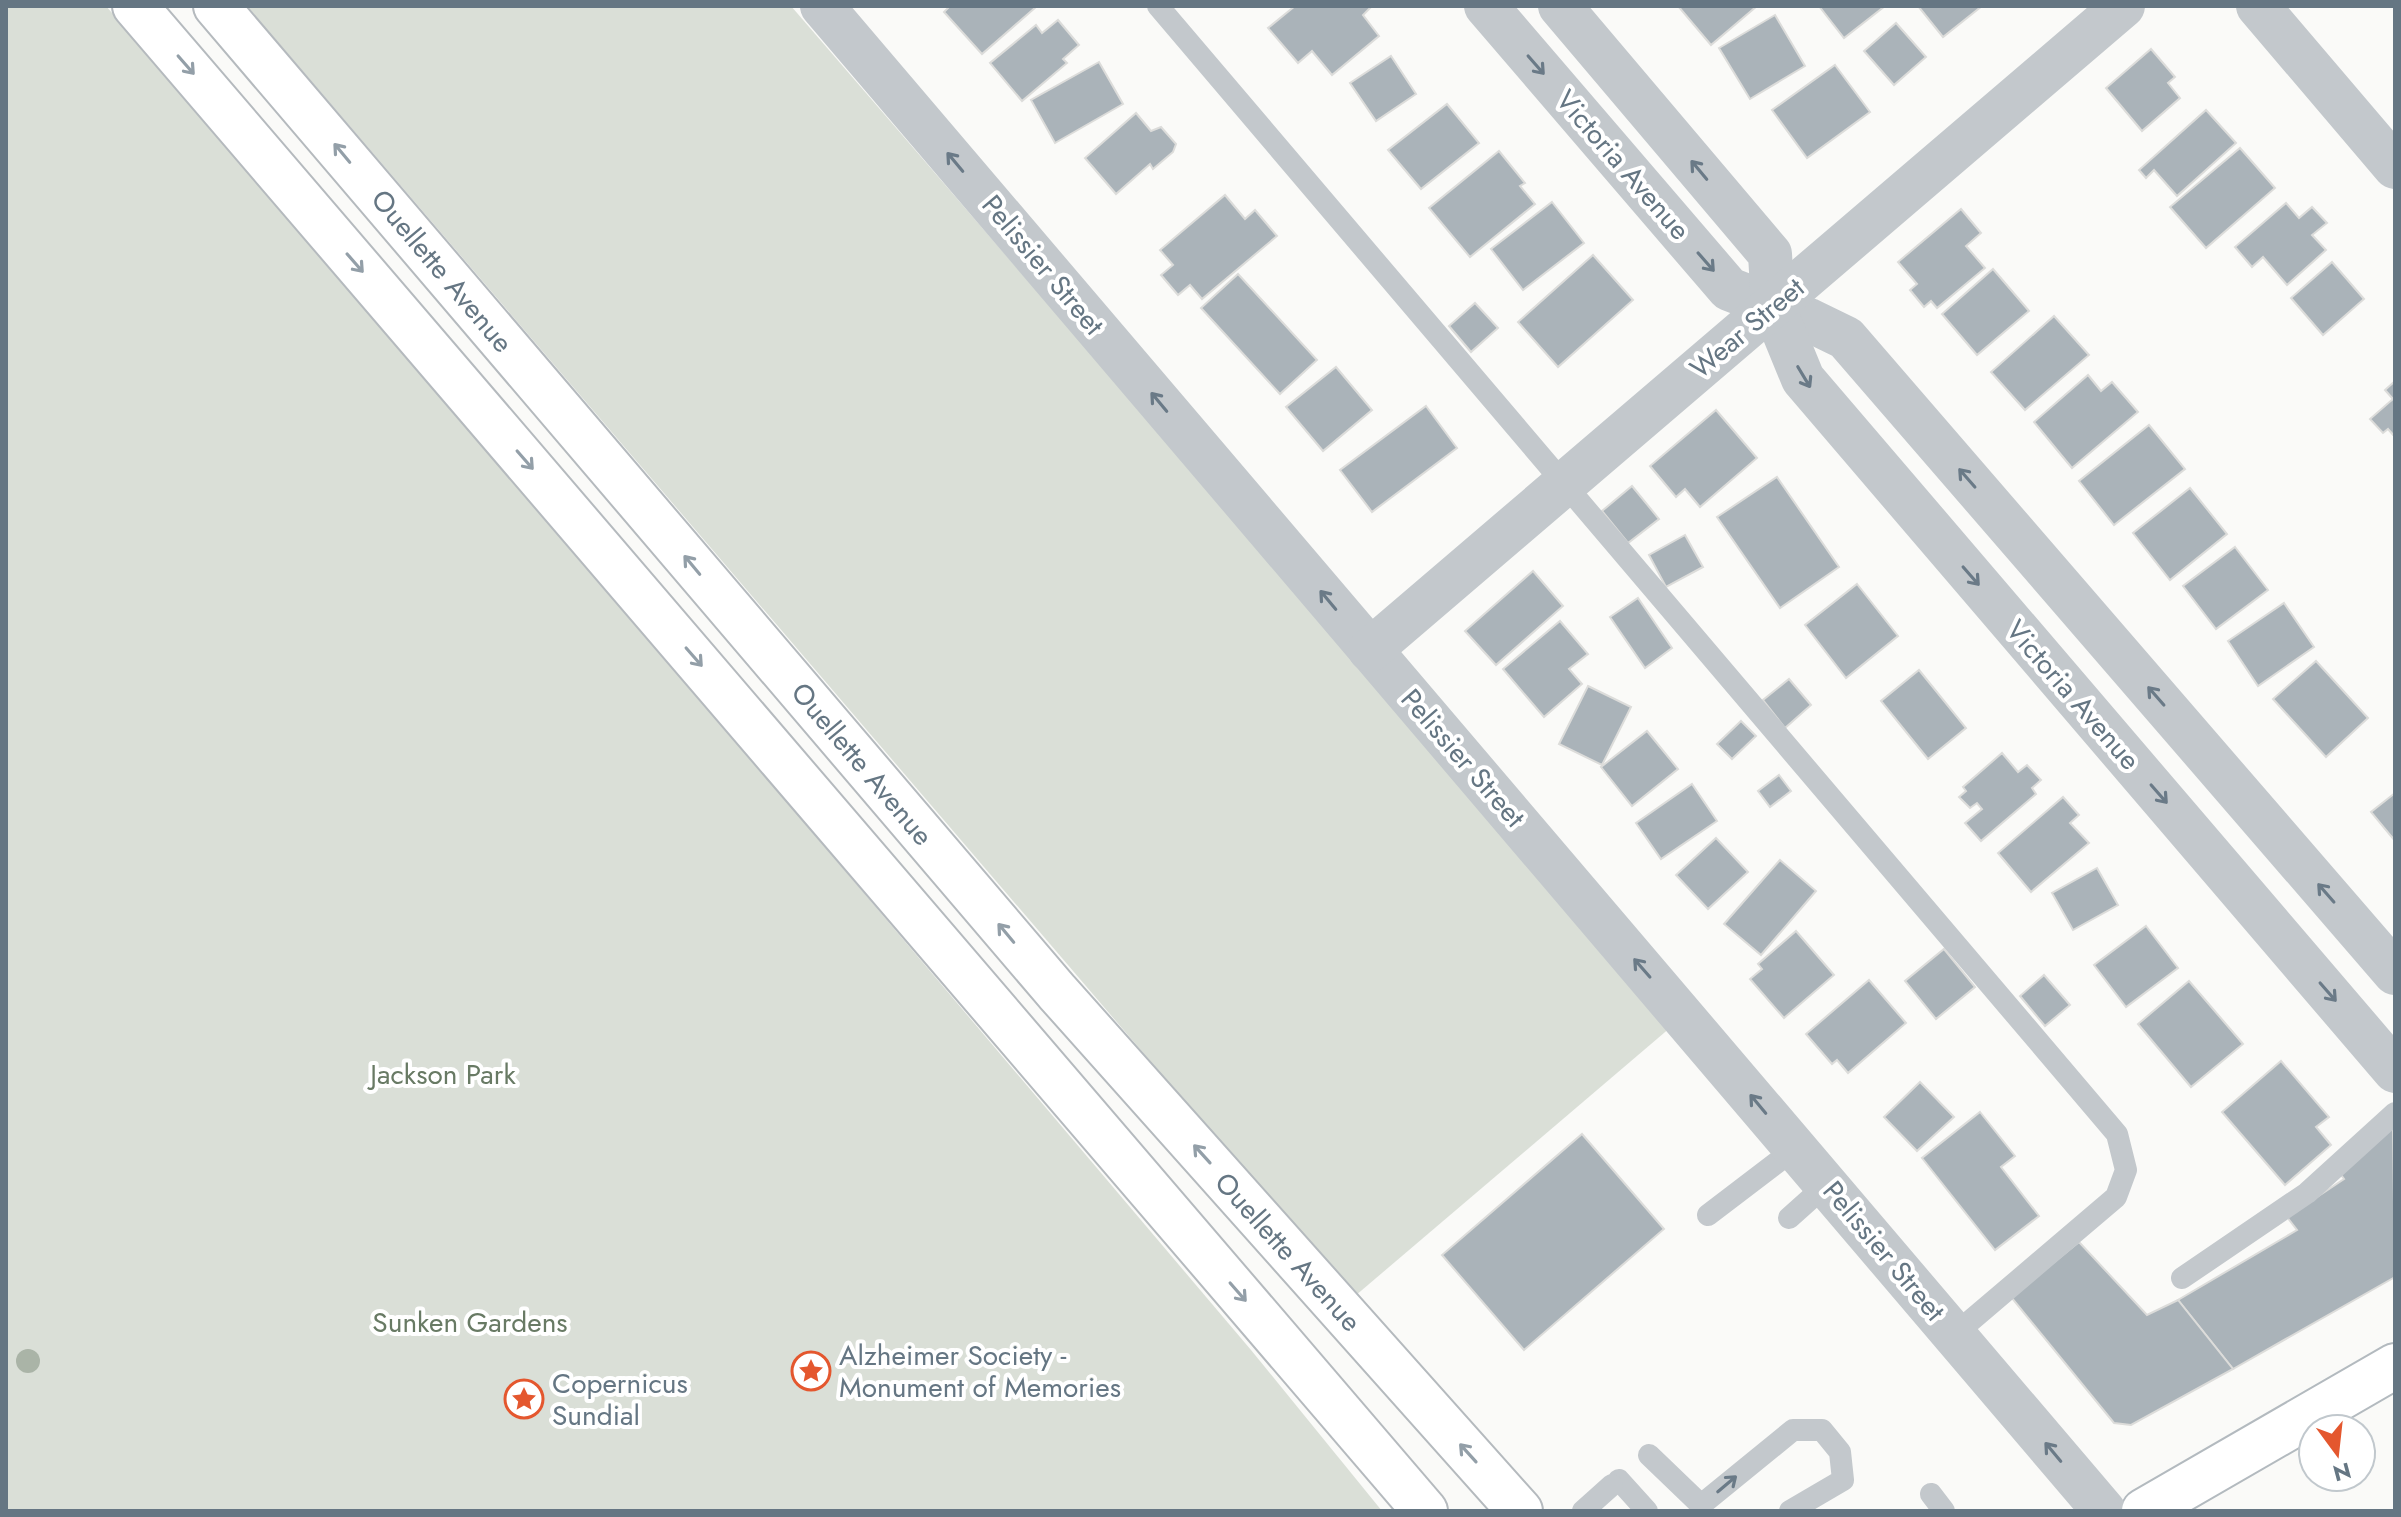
<svg xmlns="http://www.w3.org/2000/svg" width="2401" height="1517" viewBox="0 0 2401 1517" font-family="Jost,sans-serif">
	<style>
		.green { fill: #dadfd7 }
		.building { fill: #aab3b9; stroke: #dcdcda; stroke-width: 2 }
		.lines { fill: none; stroke-linecap: round; stroke-linejoin: round }
		.secondary-casing { stroke: #b3babf; stroke-width: 48 }
		.primary-casing { stroke: #b5babe; stroke-width: 48 }
		.service { stroke: #c3c8cc; stroke-width: 22 }
		.minor { stroke: #c3c8cc; stroke-width: 44 }
		.tertiary { stroke: #c3c8cc; stroke-width: 44 }
		.secondary { stroke: #fff; stroke-width: 44 }
		.primary { stroke: #fff; stroke-width: 44 }
		.tree { fill: #aab4a7 }
		.oneway { stroke: #939fa8 }
		.oneway2 { stroke: #6a7a87 }
		.labels { text-anchor: middle; dominant-baseline: central; stroke-width: 8; stroke-linejoin: round; paint-order: stroke }
		.street-label { font-size: 28px; fill: #657683; stroke: #fff }
		.park-label { font-size: 28px; fill: #687a64; stroke: #fff }
		.poi-label { font-size: 28px; fill: #657683; stroke: #fff; text-anchor: start }
	</style>
	<rect width="100%" height="100%" fill="#fafaf8"/>
	<g class="green">
		<polygon points="6,6 106,6 454,409 1251,1350 1382,1511 6,1511"/>
		<polygon points="247,6 791,6 1671,1027 1355,1296 1258,1187"/>
	</g>
	<g class="building">
		<polygon points="950,6 1035,6 1036,7 982,54 944,12"/>
		<polygon points="1295,6 1372,6 1363,15 1379,36 1332,75 1312,51 1298,63 1268,28"/>
		<polygon points="1678,6 1757,6 1711,45"/>
		<polygon points="1819,6 1885,6 1844,38"/>
		<polygon points="1918,6 1982,6 1943,37"/>
		<polygon points="1775,15 1805,66 1750,99 1719,48"/>
		<polygon points="1058,20 1079,45 1063,59 1067,63 1022,101 990,63 1036,25 1042,33"/>
		<polygon points="1896,23 1926,57 1894,85 1864,51"/>
		<polygon points="2151,49 2175,77 2168,83 2180,98 2142,131 2106,88"/>
		<polygon points="1391,56 1416,94 1376,121 1350,83"/>
		<polygon points="1099,62 1123,104 1055,143 1031,100"/>
		<polygon points="1835,65 1870,112 1807,158 1772,110"/>
		<polygon points="1447,104 1479,143 1421,189 1388,150"/>
		<polygon points="2206,110 2236,143 2177,196 2154,170 2146,178 2139,170"/>
		<polygon points="1136,113 1151,131 1161,127 1176,144 1173,152 1153,169 1150,164 1116,194 1085,158"/>
		<polygon points="2240,148 2275,188 2206,248 2170,207"/>
		<polygon points="1499,151 1525,183 1520,186 1535,204 1470,257 1429,208"/>
		<polygon points="1225,195 1245,219 1255,210 1277,236 1202,299 1190,285 1178,295 1161,275 1173,265 1160,250"/>
		<polygon points="1552,202 1584,243 1523,290 1491,249"/>
		<polygon points="2286,203 2299,218 2312,207 2327,223 2312,235 2326,250 2287,285 2263,257 2252,267 2235,247"/>
		<polygon points="1961,209 1981,233 1966,246 1985,268 1937,308 1931,301 1924,307 1910,290 1917,284 1898,262"/>
		<polygon points="1593,255 1633,300 1558,367 1518,322"/>
		<polygon points="2332,262 2364,299 2323,335 2291,298"/>
		<polygon points="1993,269 2029,311 1977,355 1942,314"/>
		<polygon points="1238,274 1317,360 1280,394 1201,308"/>
		<polygon points="1475,303 1498,328 1471,352 1449,326"/>
		<polygon points="2054,316 2089,355 2025,410 1991,372"/>
		<polygon points="1336,367 1372,410 1323,451 1286,407"/>
		<polygon points="2088,375 2101,391 2112,382 2138,412 2072,468 2034,422"/>
		<polygon points="2395,381 2395,437 2388,429 2383,433 2370,419 2393,399 2385,390"/>
		<polygon points="1426,406 1457,448 1372,512 1340,470"/>
		<polygon points="1716,410 1757,458 1700,507 1685,489 1676,497 1650,466"/>
		<polygon points="2149,425 2185,469 2114,525 2079,481"/>
		<polygon points="1777,477 1839,567 1780,608 1717,517"/>
		<polygon points="1632,486 1659,519 1628,543 1602,511"/>
		<polygon points="2190,488 2227,534 2170,580 2133,533"/>
		<polygon points="1685,535 1703,567 1666,587 1649,555"/>
		<polygon points="2235,547 2268,590 2216,629 2183,586"/>
		<polygon points="1533,571 1563,606 1496,665 1465,631"/>
		<polygon points="1857,584 1898,636 1846,678 1805,625"/>
		<polygon points="1638,598 1672,648 1645,668 1610,617"/>
		<polygon points="2284,603 2314,647 2258,686 2228,641"/>
		<polygon points="1560,621 1588,654 1569,669 1582,684 1544,717 1503,669"/>
		<polygon points="2316,661 2368,718 2326,757 2273,699"/>
		<polygon points="1919,670 1966,728 1928,759 1881,701"/>
		<polygon points="1789,679 1811,705 1785,728 1763,700"/>
		<polygon points="1588,686 1631,707 1602,765 1559,744"/>
		<polygon points="1741,721 1756,736 1732,759 1717,744"/>
		<polygon points="1647,731 1678,769 1632,806 1601,767"/>
		<polygon points="2002,753 2018,772 2027,765 2041,780 2032,788 2036,794 1981,841 1965,823 1982,809 1977,803 1970,808 1959,797 1966,791 1963,787"/>
		<polygon points="1779,775 1791,791 1770,807 1758,791"/>
		<polygon points="1692,784 1717,821 1661,859 1636,823"/>
		<polygon points="2395,793 2395,841 2371,812"/>
		<polygon points="2063,797 2079,815 2070,823 2089,843 2031,892 1998,853"/>
		<polygon points="1716,838 1748,872 1708,909 1676,875"/>
		<polygon points="1780,860 1816,891 1761,955 1724,924"/>
		<polygon points="2097,868 2118,905 2073,930 2052,893"/>
		<polygon points="2146,926 2178,968 2126,1007 2094,965"/>
		<polygon points="1796,931 1834,975 1784,1018 1750,979 1762,969 1758,964"/>
		<polygon points="1944,949 1975,987 1936,1019 1905,981"/>
		<polygon points="2044,975 2070,1005 2045,1026 2020,996"/>
		<polygon points="1869,980 1906,1023 1848,1073 1837,1060 1832,1064 1806,1034"/>
		<polygon points="2189,981 2243,1044 2191,1087 2138,1024"/>
		<polygon points="2281,1061 2329,1117 2316,1127 2331,1145 2285,1185 2222,1112"/>
		<polygon points="1920,1082 1954,1117 1917,1151 1884,1117"/>
		<polygon points="1980,1112 2015,1156 2001,1167 2039,1216 1995,1250 1922,1158"/>
		<polygon points="2393,1126 2395,1277 2233,1369 2178,1300 2297,1230 2287,1217 2344,1179 2339,1172"/>
		<polygon points="1582,1134 1664,1229 1524,1350 1442,1255"/>
		<polygon points="2079,1242 2147,1315 2178,1300 2233,1369 2131,1425 2114,1423 2011,1297"/>
	</g>
	<g class="lines">
		<defs>
			<polyline id="secondary" points="2144,1511 2395,1366"/>
			<g id="primary">
				<polyline points="135,6 1425,1511"/>
				<polyline points="216,6 1057,992 1520,1511"/>
			</g>
		</defs>
		<use href="#secondary" class="secondary-casing"/>
		<use href="#primary" class="primary-casing"/>
		<g class="service">
			<polyline points="1158,6 2117,1134 2126,1170 2116,1197 1955,1334"/>
			<polyline points="1708,1215 1796,1148"/>
			<polyline points="1789,1218 1827,1184"/>
			<polyline points="2182,1278 2307,1193 2395,1113"/>
			<polyline points="1649,1455 1701,1505 1793,1430 1822,1430 1840,1452 1843,1480 1790,1511"/>
			<polyline points="1619,1480 1647,1511"/>
			<polyline points="1931,1494 1944,1511"/>
			<polyline points="1583,1511 1612,1485"/>
		</g>
		<g class="minor">
			<polyline points="822,6 2104,1511"/>
			<polyline points="1486,6 1729,289 1809,320 1846,338 2395,973"/>
			<polyline points="1560,6 1770,254 1773,306 1803,379 2395,1071"/>
			<polyline points="1370,650 2123,6"/>
		</g>
		<polyline class="tertiary" points="2258,6 2395,167"/>
		<use href="#secondary" class="secondary"/>
		<use href="#primary" class="primary"/>
	</g>
	<circle class="tree" cx="28" cy="1361" r="12"/>
	<defs><path id="oneway-shaft" d="M-6 0H5M1.5-3L5.5 0L1.5 3" fill="none" stroke-width="1.6" stroke-linecap="round" stroke-linejoin="round" transform="scale(2)"/></defs>
	<g class="oneway">
		<use href="#oneway-shaft" transform="translate(186 65) rotate(49)"/>
		<use href="#oneway-shaft" transform="translate(342 153) rotate(-130)"/>
		<use href="#oneway-shaft" transform="translate(355 263) rotate(49)"/>
		<use href="#oneway-shaft" transform="translate(525 460) rotate(49)"/>
		<use href="#oneway-shaft" transform="translate(692 565) rotate(-130)"/>
		<use href="#oneway-shaft" transform="translate(694 657) rotate(49)"/>
		<use href="#oneway-shaft" transform="translate(1006 933) rotate(-130)"/>
		<use href="#oneway-shaft" transform="translate(1202 1154) rotate(-132)"/>
		<use href="#oneway-shaft" transform="translate(1238 1292) rotate(49)"/>
		<use href="#oneway-shaft" transform="translate(1468 1453) rotate(-132)"/>
	</g>
	<g class="oneway2">
		<use href="#oneway-shaft" transform="translate(1536 65) rotate(49)"/>
		<use href="#oneway-shaft" transform="translate(955 162) rotate(-130)"/>
		<use href="#oneway-shaft" transform="translate(1699 170) rotate(-130)"/>
		<use href="#oneway-shaft" transform="translate(1706 262) rotate(49)"/>
		<use href="#oneway-shaft" transform="translate(1804 377) rotate(59)"/>
		<use href="#oneway-shaft" transform="translate(1159 402) rotate(-130)"/>
		<use href="#oneway-shaft" transform="translate(1967 478) rotate(-131)"/>
		<use href="#oneway-shaft" transform="translate(1971 576) rotate(49)"/>
		<use href="#oneway-shaft" transform="translate(1328 600) rotate(-130)"/>
		<use href="#oneway-shaft" transform="translate(2156 696) rotate(-131)"/>
		<use href="#oneway-shaft" transform="translate(2159 794) rotate(49)"/>
		<use href="#oneway-shaft" transform="translate(2326 893) rotate(-131)"/>
		<use href="#oneway-shaft" transform="translate(1642 968) rotate(-131)"/>
		<use href="#oneway-shaft" transform="translate(2328 992) rotate(49)"/>
		<use href="#oneway-shaft" transform="translate(1758 1104) rotate(-130)"/>
		<use href="#oneway-shaft" transform="translate(2053 1452) rotate(-130)"/>
		<use href="#oneway-shaft" transform="translate(1727 1484) rotate(-40)"/>
	</g>
	<defs>
		<symbol id="sight-ring" viewBox="-11 -11 22 22"><circle r="9.5" fill="#fff" stroke="#e4572e" stroke-width="1.5"/><path d="M0-6L1.8-2.2L6-1.7L2.9 1.2L3.7 5.4L0 3.3L-3.7 5.4L-2.9 1.2L-6-1.7L-1.8-2.2Z" fill="#e4572e"/></symbol>
	</defs>
	<g fill-rule="evenodd">
		<use href="#sight-ring" x="789" y="1349" width="44" height="44"/>
		<use href="#sight-ring" x="502" y="1377" width="44" height="44"/>
	</g>
	<g class="labels">
		<g class="street-label">
			<text transform="translate(1623 165) rotate(49)">Victoria Avenue</text>
			<text transform="translate(1043 265) rotate(50)">Pelissier Street</text>
			<text transform="translate(442 271) rotate(50)">Ouellette Avenue</text>
			<text transform="translate(1747 328) rotate(-40)">Wear Street</text>
			<text transform="translate(2073 695) rotate(49)">Victoria Avenue</text>
			<text transform="translate(1463 758) rotate(49)">Pelissier Street</text>
			<text transform="translate(862 764) rotate(50)">Ouellette Avenue</text>
			<text transform="translate(1884 1251) rotate(50)">Pelissier Street</text>
			<text transform="translate(1288 1252) rotate(48)">Ouellette Avenue</text>
		</g>
		<g class="park-label">
			<text x="443" y="1074">Jackson Park</text>
			<text x="470" y="1322">Sunken Gardens</text>
		</g>
		<g class="poi-label">
			<text x="839" y="1355">Alzheimer Society -<tspan x="839" dy="32">Monument of Memories</tspan></text>
			<text x="552" y="1383">Copernicus<tspan x="552" dy="32">Sundial</tspan></text>
		</g>
	</g>
	<rect width="2401" height="1517" fill="none" stroke="#657683" stroke-width="16"/>
	<g transform="translate(2337 1453) rotate(165)"><circle r="38" fill="#ffffff" stroke="#c1c8cd" stroke-width="2"/>
	<path d="M0-6L14 30L0 20L-14 30Z" fill="#e4572e"/>
	<text y="-12" font-size="22" font-weight="bold" text-anchor="middle" fill="#657683">N</text>
	</g>
</svg>
